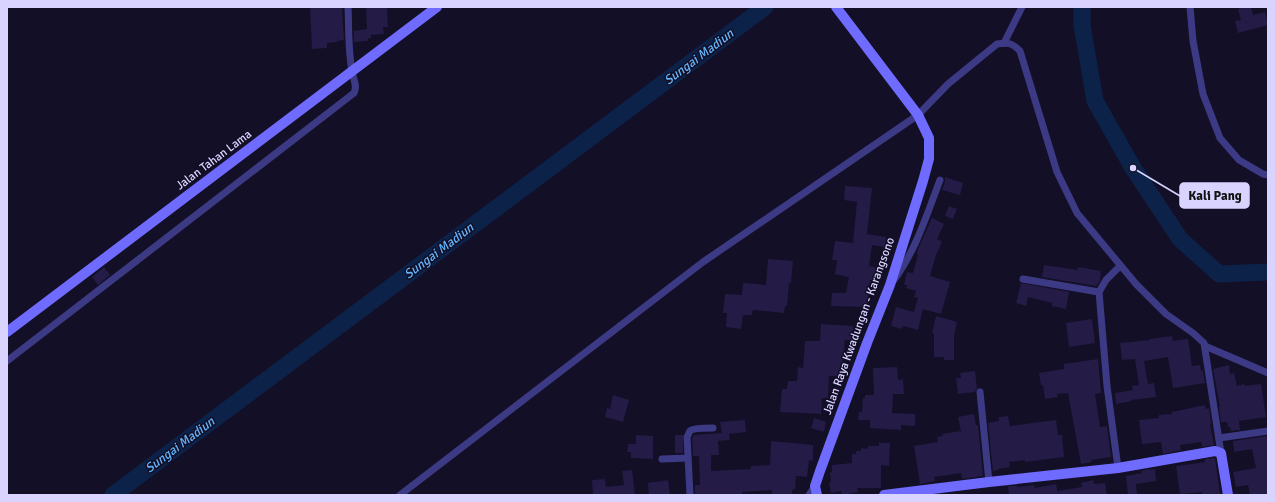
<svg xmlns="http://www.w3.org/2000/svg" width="1275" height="502" viewBox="0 0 1275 502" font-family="Signika,sans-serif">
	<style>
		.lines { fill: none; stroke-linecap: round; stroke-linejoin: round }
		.river { stroke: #0c2248; stroke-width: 17 }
		.building { fill: #241b47 }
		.minor { stroke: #3d3a85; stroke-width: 7 }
		.secondary { stroke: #6f6bff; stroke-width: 10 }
		.labels { text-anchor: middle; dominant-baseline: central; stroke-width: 3; stroke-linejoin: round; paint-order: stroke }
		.street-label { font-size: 12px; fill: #d9d4ff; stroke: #130f26 }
		.water-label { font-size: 13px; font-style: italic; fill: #62b6ff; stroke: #130f26 }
		.leader { fill: none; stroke: #d9d4ff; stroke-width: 1.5 }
		.callout-dot { fill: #d9d4ff; stroke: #130f26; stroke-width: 1.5 }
		.callout { fill: #d9d4ff; stroke: #d9d4ff; stroke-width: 1.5 }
		.callout-label { font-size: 13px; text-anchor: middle; font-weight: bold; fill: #111 }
	</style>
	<rect width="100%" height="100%" fill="#130f26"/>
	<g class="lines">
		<g class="river">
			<polyline points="1082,7 1082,25 1095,101 1133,168 1180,239 1219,274 1268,272"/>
			<polyline points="113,495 765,7"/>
		</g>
	</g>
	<g class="building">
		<polygon points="310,7 342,7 344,40 337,41 337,42 327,43 327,48 312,49"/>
		<polygon points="366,7 387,7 388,27 383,27 384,34 371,35 371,38 368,38 368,41 354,42 354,31 367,29"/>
		<polygon points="1245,7 1251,7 1253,15 1265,12 1268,25 1238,33 1235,21 1241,20 1238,9"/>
		<polygon points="945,177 963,183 960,195 942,190 945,182"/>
		<polygon points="845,186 872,188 867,234 886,237 885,247 872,245 869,266 878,268 876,281 870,280 868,295 868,307 831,306 832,293 846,293 849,277 835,274 837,260 832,260 835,241 853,243 857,202 844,200"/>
		<polygon points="949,206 957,209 953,219 945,216"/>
		<polygon points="932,218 944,224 937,239 942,242 936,255 930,276 950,282 941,314 923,309 918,330 903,326 902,329 891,326 896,307 914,312 918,298 914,297 916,291 906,288 907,285 904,285 907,272 913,273 918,255 917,254 918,249"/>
		<polygon points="768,259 793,261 791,283 789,283 787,306 785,306 784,313 753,310 752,315 743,315 741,329 726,327 727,313 723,313 725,294 742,295 743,283 766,285"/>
		<polygon points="1044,265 1077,270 1078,267 1101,271 1100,281 1096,286 1042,277"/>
		<polygon points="104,267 110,275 98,285 92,277"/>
		<polygon points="1021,283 1069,292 1066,309 1052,306 1052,303 1028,297 1026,306 1016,303"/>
		<polygon points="936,316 957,322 954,336 954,360 944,360 944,357 934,357 934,333 932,333"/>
		<polygon points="1092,319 1095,343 1069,347 1066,323"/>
		<polygon points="821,324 853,326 852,340 845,340 841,376 829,376 828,398 822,398 821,414 780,412 782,389 787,389 788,381 797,381 798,367 803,368 805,341 820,341"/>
		<polygon points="1172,336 1173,341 1188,339 1192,366 1200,365 1201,371 1203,371 1205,383 1173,388 1168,357 1144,361 1148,384 1154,383 1156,397 1131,400 1132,401 1116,404 1115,393 1133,390 1132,386 1139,385 1135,359 1122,360 1120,343 1150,340 1150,339"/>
		<polygon points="1098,359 1101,393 1095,394 1100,427 1107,426 1111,457 1091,460 1092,462 1081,464 1068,393 1057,394 1058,397 1045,399 1043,385 1041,385 1039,373 1064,369 1064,364"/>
		<polygon points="1229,365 1230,374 1234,373 1237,386 1244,384 1245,386 1261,384 1266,417 1239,421 1240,430 1231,431 1230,427 1228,427 1227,422 1221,422 1219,407 1220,407 1213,369"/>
		<polygon points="897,367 898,380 903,379 904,394 893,394 892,413 915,414 915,426 901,425 901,430 870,428 870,420 858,420 859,412 862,412 863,398 865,398 865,395 874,395 873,368"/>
		<polygon points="975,371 977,388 975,392 958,394 956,378 961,378 960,373"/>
		<polygon points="613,395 629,400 623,422 605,417 607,408 610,409"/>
		<polygon points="1205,405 1206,409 1209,408 1211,424 1210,424 1214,445 1202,447 1201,442 1180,445 1181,450 1163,454 1161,442 1142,444 1139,420 1159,418 1159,415 1172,414 1172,412"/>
		<polygon points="974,414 976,425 978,425 983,476 962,479 961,473 934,477 935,481 920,484 914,446 938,442 937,437 943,436 942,434 961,431 958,417"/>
		<polygon points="1008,416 1010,426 1056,420 1058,435 1062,435 1064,457 1025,462 1025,460 1009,462 1010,467 998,469 999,470 993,471 988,423 999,421 999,417"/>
		<polygon points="814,418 826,422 824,432 811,428"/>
		<polygon points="745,420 746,432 729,434 730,440 718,441 719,455 711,455 711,471 751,469 751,466 770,465 771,441 813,445 813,461 809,460 807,477 796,476 795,490 792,489 792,495 772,495 772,490 742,492 743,495 695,495 695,485 700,485 699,456 693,456 692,438 694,435 722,433 720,422"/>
		<polygon points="636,435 653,436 653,459 631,458 631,452 627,452 628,444 636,444"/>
		<rect x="675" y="435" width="8" height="18"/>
		<polygon points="1268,436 1268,495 1250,495 1248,485 1236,487 1233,472 1256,468 1252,449 1234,452 1233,441"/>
		<polygon points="879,443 890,443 889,466 881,465 881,488 857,488 858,492 842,495 841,491 831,493 829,482 831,482 830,472 832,472 832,465 852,463 852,454 856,454 856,451 861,451 861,448 868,449 868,446 879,446"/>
		<polygon points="1215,458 1220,494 1202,495 1202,492 1180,494 1176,466 1199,463 1205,462 1205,459"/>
		<polygon points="1149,469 1149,470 1155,469 1156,481 1136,484 1137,495 1128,495 1126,476 1142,473 1141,471"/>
		<polygon points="632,470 635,495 593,495 592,480 605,479 606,487 624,485 622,471"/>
		<polygon points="668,480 670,495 649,495 648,483"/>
		<polygon points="1093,480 1094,484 1105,483 1107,495 1009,495 1008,486 1017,486 1017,487 1034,485 1035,488 1056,484 1058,494 1058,491 1082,487 1081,483"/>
	</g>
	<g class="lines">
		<g class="minor">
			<polyline points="1190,7 1193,41 1203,94 1220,138 1239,160 1263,174 1268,175"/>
			<polyline points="1004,43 1022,7"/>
			<polyline points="1023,279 1099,292"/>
			<path d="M894,280C916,250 927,214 940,180"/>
			<polyline points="1205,346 1268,373"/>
			<path d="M7,361L354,93C358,86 353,79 352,71C348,50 349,28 348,7"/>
			<polyline points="980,392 989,482"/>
			<polyline points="1219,438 1268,431"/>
			<polyline points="662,459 688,458"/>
			<polyline points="1118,468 1107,386 1099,292 1106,280 1120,266"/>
			<path d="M400,495L703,262L918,115L948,84L997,44C1008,42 1012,43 1020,51L1057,172L1077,213L1136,284L1166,314L1193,333L1204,343L1221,453"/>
			<path d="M690,495L687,437C688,436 689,432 690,431C693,428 709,428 713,428"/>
			<polyline points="809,495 815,486"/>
		</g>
		<g class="secondary">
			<polyline points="7,332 437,7"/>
			<polyline points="817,495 815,486 820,471 867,343 890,285 923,181 929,159 929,138 918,115 836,7"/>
			<polyline points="884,495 989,482 1118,468 1215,451 1221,453 1228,495"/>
		</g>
	</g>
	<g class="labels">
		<g class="street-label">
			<text transform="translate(214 160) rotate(-37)">Jalan Tahan Lama</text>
			<text transform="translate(859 326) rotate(-70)">Jalan Raya Kwadungan - Karangsono</text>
		</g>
		<g class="water-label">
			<text transform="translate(699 57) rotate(-37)">Sungai Madiun</text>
			<text transform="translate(439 251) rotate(-37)">Sungai Madiun</text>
			<text transform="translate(180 445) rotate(-37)">Sungai Madiun</text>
		</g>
	</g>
	<path class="leader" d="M1133 168L1180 196"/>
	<circle class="callout-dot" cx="1133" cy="168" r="4"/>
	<rect class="callout" x="1180" y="183" width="69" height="25" rx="4"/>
	<g class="callout-label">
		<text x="1215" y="200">Kali Pang</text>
	</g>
	<rect width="1275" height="502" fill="none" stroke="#d9d4ff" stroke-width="16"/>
</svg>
